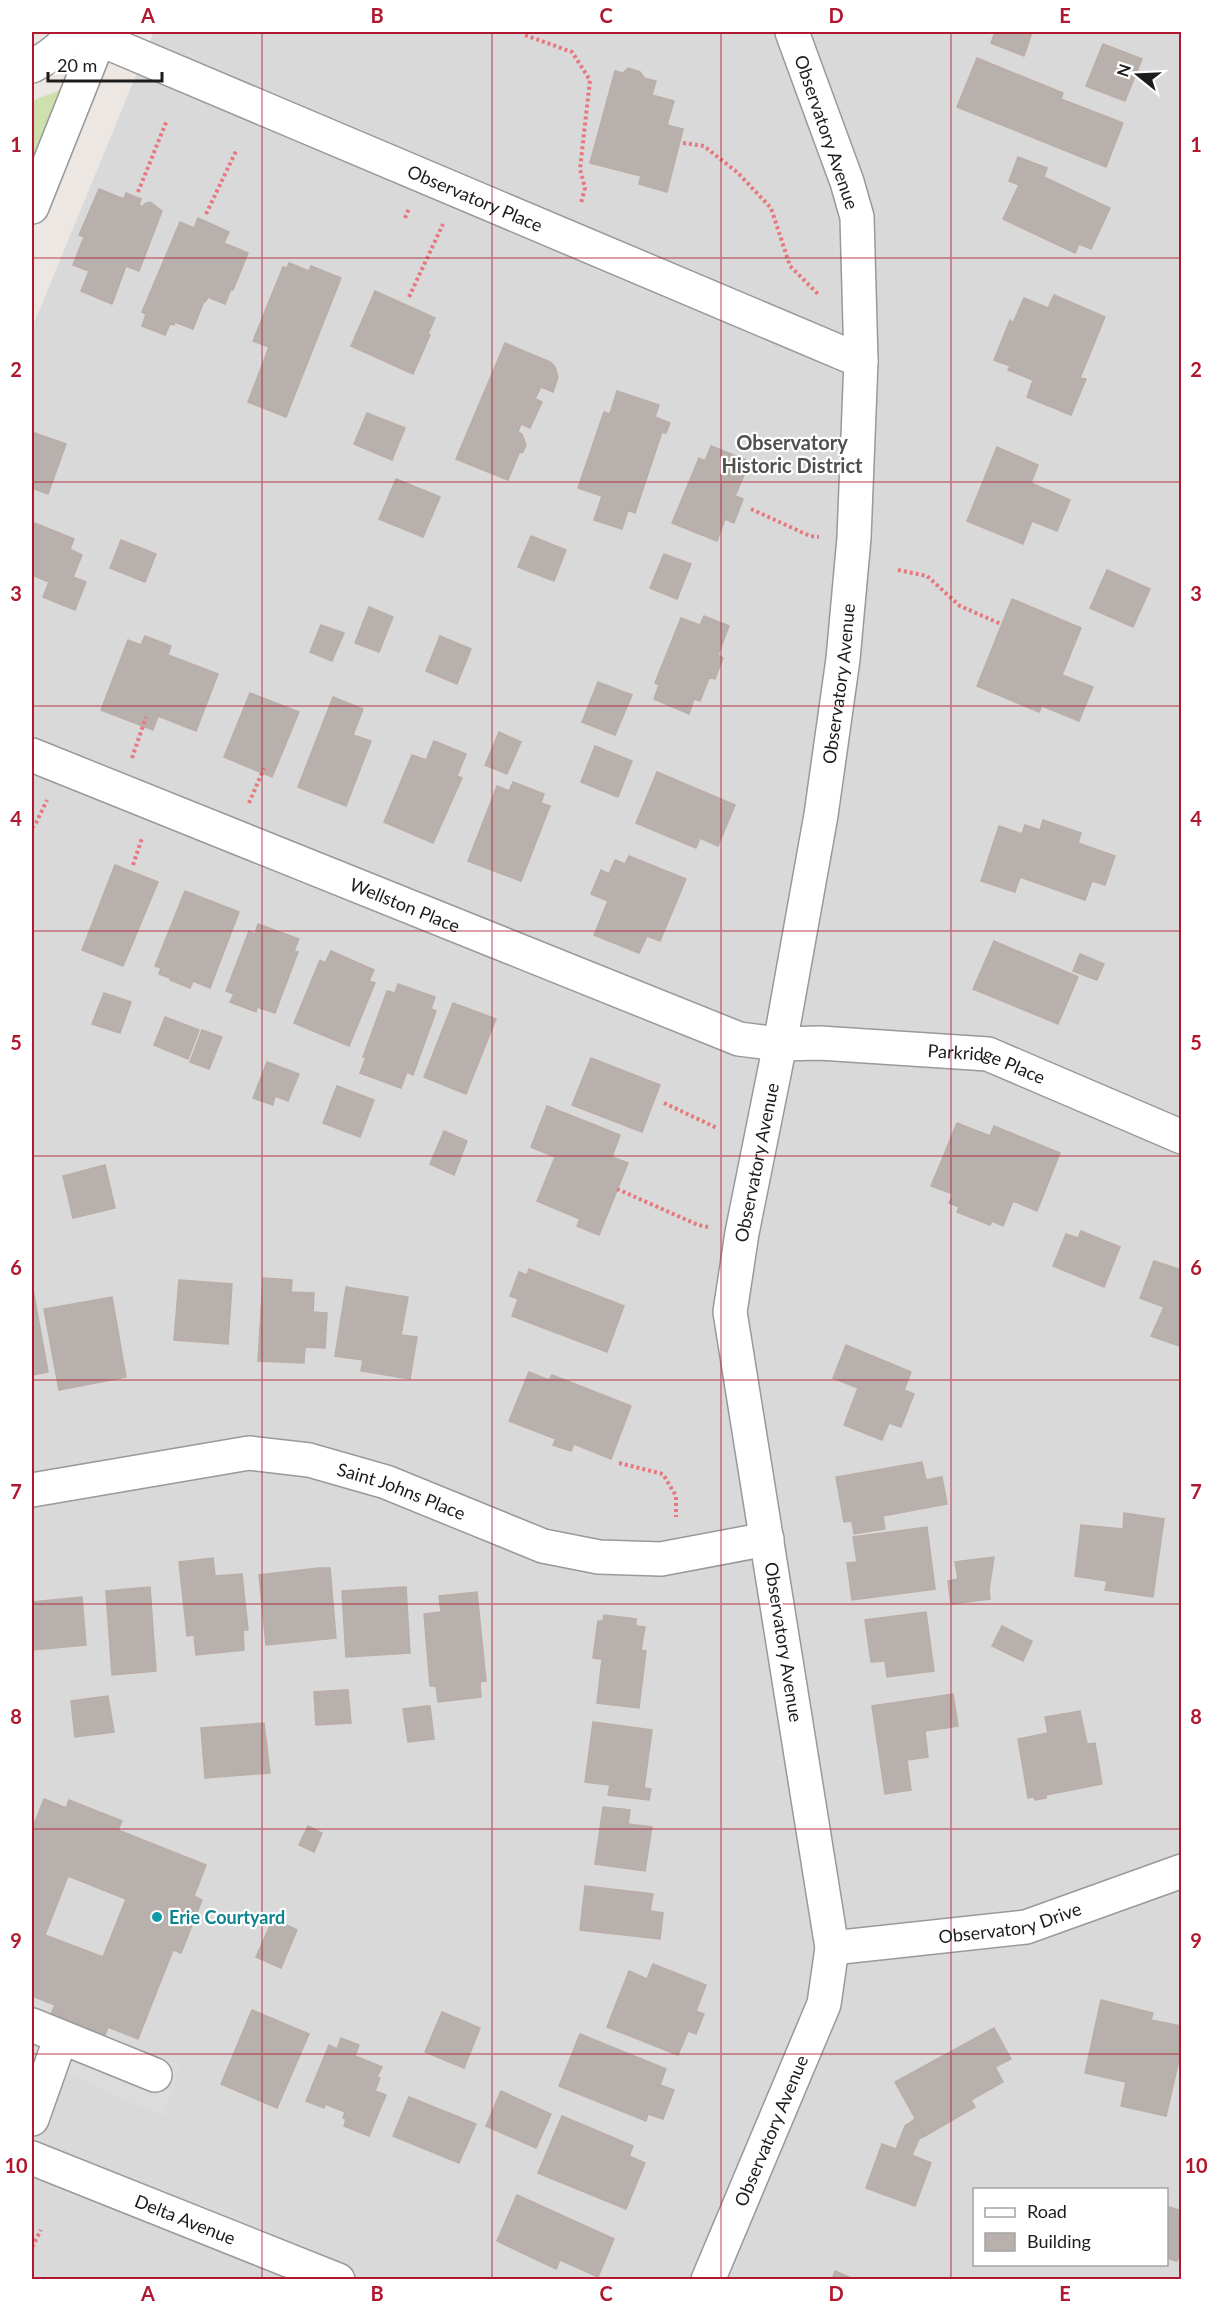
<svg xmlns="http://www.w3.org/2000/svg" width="1213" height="2311" viewBox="0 0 1213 2311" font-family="Lato,sans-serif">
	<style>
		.residential { fill: #dad9d9; fill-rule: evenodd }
		.grass { fill: #cee0ae }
		.parking { fill: #dcdcdc }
		.building { fill: #b8b0ac; stroke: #bbada7; stroke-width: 1.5; fill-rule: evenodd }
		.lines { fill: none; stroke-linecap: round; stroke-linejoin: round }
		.minor-casing { stroke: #999; stroke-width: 36 }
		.path { stroke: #e7787d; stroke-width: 4; stroke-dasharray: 3 3; stroke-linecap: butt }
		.minor { stroke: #fff; stroke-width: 33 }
		.grid { fill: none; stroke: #af182e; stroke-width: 1.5; stroke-opacity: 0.55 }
		.culture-dot { fill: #0f9aa8; stroke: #fff; stroke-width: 2 }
		.labels { text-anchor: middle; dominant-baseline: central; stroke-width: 4.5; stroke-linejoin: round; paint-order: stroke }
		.street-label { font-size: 18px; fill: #1c1c1c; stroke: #fff }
		.culture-label { font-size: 18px; font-weight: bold; fill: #0d838f; stroke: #fff; text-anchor: start }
		.neighbourhood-label { font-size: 20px; font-weight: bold; fill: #4f4f4f; stroke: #fff }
		.neatline { fill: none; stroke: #af182e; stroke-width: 2 }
		.grid-label { font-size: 20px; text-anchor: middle; font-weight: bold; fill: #af182e }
	</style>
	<rect width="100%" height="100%" fill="#ece7e2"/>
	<path class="residential" d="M154,32H1181V2279L32,2280V328ZM974,2190H1166V2264H974Z"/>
	<polygon class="grass" points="70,86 32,180 32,101"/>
	<polygon class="parking" points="32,2008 180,2066 164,2117 32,2058"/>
	<g class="building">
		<polygon points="995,32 1032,32 1024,56 991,43"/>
		<polygon points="1103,44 1142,59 1125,101 1086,86"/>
		<polygon points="977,58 1063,93 1061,99 1123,123 1106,167 957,107"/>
		<polygon points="628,68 640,72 644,78 656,81 652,95 674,101 667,125 683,129 667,192 639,184 641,176 590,163 615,71 623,73"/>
		<polygon points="1018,157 1047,168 1044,177 1110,208 1091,249 1079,244 1075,253 1003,219 1019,185 1009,181"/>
		<polygon points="99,189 124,199 126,193 141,199 139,205 143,207 144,204 150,202 162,211 139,271 126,266 112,304 81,291 89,271 73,265 84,237 79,235"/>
		<polygon points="198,218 229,232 224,243 248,253 233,290 231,289 225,304 208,297 205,302 204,301 193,329 175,322 174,325 170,324 165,335 142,326 146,314 142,312 180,222 194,228"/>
		<polygon points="289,263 309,271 311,266 341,278 286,417 248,402 269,347 253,341 283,267 287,268"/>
		<polygon points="375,291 435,318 428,334 430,335 413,374 351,346"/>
		<polygon points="1054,295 1105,317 1080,378 1086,379 1071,415 1027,397 1033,380 1008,370 1010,366 994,360 1010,320 1013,323 1024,298 1048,308"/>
		<polygon points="505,343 550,362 555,367 558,377 553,392 541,387 535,399 542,402 530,428 521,424 518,432 522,434 526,445 523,452 519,453 508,480 456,459"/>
		<polygon points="617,391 659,405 655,417 670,423 666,433 662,432 635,513 628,510 622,529 594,520 602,496 578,488 604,412 610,414"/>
		<polygon points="367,413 405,428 392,460 354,444"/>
		<polygon points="32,432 66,444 48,494 32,488"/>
		<polygon points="711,446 746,460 740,473 744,475 735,496 743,499 734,523 725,519 717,541 672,523 699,458 705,461"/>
		<polygon points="997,447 1038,465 1031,483 1070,500 1057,531 1032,521 1023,544 967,521"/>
		<polygon points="396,479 440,497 423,537 379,519"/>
		<polygon points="32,522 74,539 70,549 82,555 73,577 86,582 75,610 43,597 49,582 32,575"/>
		<polygon points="531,536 566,550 554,581 518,567"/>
		<polygon points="121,540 156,554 145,582 110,568"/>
		<polygon points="664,554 691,564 677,599 650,588"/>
		<polygon points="1107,570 1150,589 1133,627 1090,608"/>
		<polygon points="1012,599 1081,628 1062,675 1093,687 1079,721 1042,706 1039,712 977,686"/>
		<polygon points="369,607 393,617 379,652 355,643"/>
		<polygon points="704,616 729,626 718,655 723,658 715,679 709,678 700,701 694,699 689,714 654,699 659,685 655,683 681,618 700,625"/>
		<polygon points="321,625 344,633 332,661 310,652"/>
		<polygon points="145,636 171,646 168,655 218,674 196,731 158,716 153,730 101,710 128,640 141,645"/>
		<polygon points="440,636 471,649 457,684 426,671"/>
		<polygon points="598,682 632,695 615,735 582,722"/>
		<polygon points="250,693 299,712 272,777 224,757"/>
		<polygon points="333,697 363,709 353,735 371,741 346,806 298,787"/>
		<polygon points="499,732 521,742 507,774 485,765"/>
		<polygon points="434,741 466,754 457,776 462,778 433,843 384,822 412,755 426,760"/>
		<polygon points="595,746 632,761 618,797 581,782"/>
		<polygon points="657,772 735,805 718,846 700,838 696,848 636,823"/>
		<polygon points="513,782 544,794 541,803 550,806 521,881 468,861 497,786 509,791"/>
		<polygon points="1043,820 1081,833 1078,843 1115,856 1105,885 1092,881 1085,900 1020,877 1015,892 981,881 999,826 1022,834 1025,825 1040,830"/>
		<polygon points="629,856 686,879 660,941 647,936 639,953 594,935 608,901 591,894 601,870 609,874 615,860 625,864"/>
		<polygon points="115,865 158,882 123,966 82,950"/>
		<polygon points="185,891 239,912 210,988 193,981 190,988 170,980 170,978 159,974 161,968 155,966"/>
		<polygon points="258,924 299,939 294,951 298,952 275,1013 257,1007 256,1012 230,1002 234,994 226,991 249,931 255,934"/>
		<polygon points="994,941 1078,977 1058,1024 973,989"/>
		<polygon points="331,951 374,970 369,981 375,983 349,1046 294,1023 320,960 325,963"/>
		<polygon points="1080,954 1104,964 1097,980 1073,971"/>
		<polygon points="398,984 435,997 431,1009 436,1011 413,1075 407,1072 401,1088 360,1073 366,1057 363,1057 387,991 395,993"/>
		<polygon points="104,993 131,1002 120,1033 92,1024"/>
		<polygon points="453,1003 496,1019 466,1094 424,1077"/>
		<polygon points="165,1017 199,1030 188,1059 154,1045"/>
		<polygon points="202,1030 222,1037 209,1069 190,1062"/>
		<polygon points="591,1058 660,1085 642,1132 572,1105"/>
		<polygon points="267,1062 299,1074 288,1101 275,1096 273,1105 253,1098"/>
		<polygon points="337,1086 374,1100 360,1137 323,1123"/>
		<polygon points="547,1106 620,1135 612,1157 628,1163 599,1235 577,1226 580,1219 537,1201 555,1157 531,1147"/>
		<polygon points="957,1123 990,1136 994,1126 1060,1153 1037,1211 1013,1201 1003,1226 992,1221 990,1225 957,1212 959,1207 949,1203 953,1194 931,1186"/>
		<polygon points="444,1131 467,1141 454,1175 430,1164"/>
		<polygon points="105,1165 115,1208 73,1218 63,1176"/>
		<polygon points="1081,1231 1120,1247 1104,1287 1053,1266 1066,1234 1078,1238"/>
		<polygon points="1154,1261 1182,1270 1182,1347 1151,1336 1164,1307 1140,1298"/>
		<polygon points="529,1269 624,1306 607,1352 512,1316 518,1299 510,1296 519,1272 527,1275"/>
		<polygon points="263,1278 292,1280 291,1292 314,1293 313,1312 327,1313 325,1348 305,1347 304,1363 258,1361"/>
		<polygon points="179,1280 232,1284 228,1344 174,1340"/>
		<polygon points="32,1284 48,1372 32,1375"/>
		<polygon points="346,1287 408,1297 401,1335 417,1337 410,1379 361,1371 363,1360 335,1356"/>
		<polygon points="112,1297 126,1377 59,1390 44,1309"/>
		<polygon points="846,1345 911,1372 904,1390 914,1394 901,1427 889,1423 882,1440 844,1425 858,1388 833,1378"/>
		<polygon points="529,1372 549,1380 552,1375 631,1406 611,1459 574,1444 571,1451 553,1445 556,1439 509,1421"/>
		<polygon points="922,1462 926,1480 942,1477 947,1504 883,1516 885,1529 854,1534 852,1521 844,1522 836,1477"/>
		<polygon points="1124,1513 1164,1519 1153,1597 1105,1590 1107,1581 1075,1576 1081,1525 1123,1529"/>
		<polygon points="927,1527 935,1589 852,1600 847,1563 857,1562 853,1537"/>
		<polygon points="994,1557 989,1590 990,1599 951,1604 948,1581 958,1579 955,1562"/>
		<polygon points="213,1558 215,1576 242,1574 248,1630 243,1630 244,1650 196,1655 194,1635 187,1636 179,1562"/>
		<polygon points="319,1568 330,1568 336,1638 266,1645 259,1575"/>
		<polygon points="150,1587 156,1671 112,1675 106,1591"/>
		<polygon points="403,1587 406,1587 410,1653 346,1657 342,1591"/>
		<polygon points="477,1592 486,1681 480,1682 481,1697 438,1702 436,1686 430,1686 424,1614 441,1612 439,1596"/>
		<polygon points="82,1597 86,1645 32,1650 32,1602"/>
		<polygon points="926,1612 934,1671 887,1677 885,1661 871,1662 865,1620"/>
		<polygon points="604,1615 636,1619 636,1626 645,1627 641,1650 646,1651 639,1708 597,1703 602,1659 593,1658 598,1621 603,1621"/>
		<polygon points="1002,1626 1032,1641 1023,1661 992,1646"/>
		<polygon points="345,1690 348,1690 351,1723 316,1725 314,1692"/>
		<polygon points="953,1694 958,1726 925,1731 928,1757 907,1760 911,1790 885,1794 872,1706"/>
		<polygon points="108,1696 114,1732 75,1737 71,1701"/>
		<polygon points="427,1706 430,1706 434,1739 408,1742 403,1709"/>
		<polygon points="1080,1711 1087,1744 1095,1743 1102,1784 1046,1795 1046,1798 1035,1800 1034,1797 1028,1798 1018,1739 1048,1733 1045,1717"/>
		<polygon points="593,1722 652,1730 644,1788 651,1789 649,1800 608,1795 610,1785 585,1782"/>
		<polygon points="264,1723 270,1773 205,1778 201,1728"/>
		<path d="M44,1799L66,1808L69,1800L122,1821L118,1830L206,1865L194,1896L202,1900L181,1953L173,1950L138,2039L108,2027L105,2035L51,2014L55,2005L32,1996V1830ZM68,1876L126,1899L103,1957L45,1935Z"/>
		<polygon points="603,1807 630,1810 628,1824 652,1827 645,1871 595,1864"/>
		<polygon points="308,1826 322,1833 314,1852 299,1845"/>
		<polygon points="585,1886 653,1894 650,1911 663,1913 660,1939 580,1930"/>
		<polygon points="273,1919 297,1930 281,1968 256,1957"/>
		<polygon points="653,1964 706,1985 696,2011 704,2014 696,2034 688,2031 678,2055 607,2027 629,1971 647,1979"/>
		<polygon points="1101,2000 1153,2013 1151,2020 1182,2026 1182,2047 1166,2116 1121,2106 1126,2082 1085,2073"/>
		<polygon points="252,2010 309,2034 277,2108 221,2084"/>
		<polygon points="442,2012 480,2028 464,2068 425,2052"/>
		<polygon points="994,2028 1011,2059 995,2067 1003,2082 971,2100 975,2107 925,2136 895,2082"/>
		<polygon points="580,2034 666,2069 660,2085 674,2090 663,2119 648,2114 646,2121 559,2086"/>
		<polygon points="341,2038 359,2045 355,2056 382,2067 377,2077 380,2078 375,2091 386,2095 369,2136 344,2126 346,2119 343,2118 345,2112 325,2104 324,2108 306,2101 329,2045 337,2049"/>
		<polygon points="501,2091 551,2114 536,2148 486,2126"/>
		<polygon points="409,2097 476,2124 459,2163 393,2136"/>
		<polygon points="562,2116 633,2146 629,2156 645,2163 626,2209 538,2173"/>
		<polygon points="915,2119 925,2136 919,2139 912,2155 931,2163 915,2206 866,2188 882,2144 896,2149 905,2126"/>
		<polygon points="517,2195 614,2239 598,2277 560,2260 556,2269 497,2241"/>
		<polygon points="1166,2206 1182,2211 1182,2249 1177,2261 1166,2258"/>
		<polygon points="835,2271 856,2280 832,2280"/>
	</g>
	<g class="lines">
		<defs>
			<g id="minor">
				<path id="s1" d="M94,32L99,39L861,361"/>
				<path d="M32,66C48,58 63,48 72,32"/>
				<polyline points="32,207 99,39"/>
				<path id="s2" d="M32,755L739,1039L780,1044L820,1043L988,1054L1182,1137"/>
				<path id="s3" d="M32,1490L249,1453L309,1460L386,1482L543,1546L599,1557L661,1559L767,1539"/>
				<path id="s4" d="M832,1948L1026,1927L1182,1871"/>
				<polyline points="32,2025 155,2075"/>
				<polyline points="32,2119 61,2037"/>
				<path id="s5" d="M32,2158L338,2280"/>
				<path id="s6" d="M708,2280L824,2004L832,1948L730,1312L742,1233L780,1044L821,815L843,659L854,538L861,361L857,217L847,182L792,32"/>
			</g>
		</defs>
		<use href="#minor" class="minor-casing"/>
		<g class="path">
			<polyline points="525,35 572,52 590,80 580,169 585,188 581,203"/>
			<polyline points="683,143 704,146 738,173 771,208 790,266 820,296"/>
			<polyline points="138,192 167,120"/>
			<polyline points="206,214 237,149"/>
			<polyline points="405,218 409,208"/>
			<polyline points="409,297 443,224"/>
			<polyline points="751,509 810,536 819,537"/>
			<polyline points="898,570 927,576 960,606 1001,624"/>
			<polyline points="132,758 146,717"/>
			<polyline points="249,803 264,768"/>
			<polyline points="32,828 36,823 47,800"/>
			<polyline points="133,865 142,838"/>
			<polyline points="664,1103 717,1128"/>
			<polyline points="617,1189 698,1225 708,1227"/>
			<polyline points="619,1463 663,1474 676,1496 676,1517"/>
			<polyline points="32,2247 41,2230"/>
		</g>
		<use href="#minor" class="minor"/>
	</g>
	<path class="grid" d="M262,32V2280M492,32V2280M721,32V2280M951,32V2280M32,258H1182M32,482H1182M32,706H1182M32,931H1182M32,1156H1182M32,1380H1182M32,1604H1182M32,1829H1182M32,2054H1182"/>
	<circle class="culture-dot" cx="157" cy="1917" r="6"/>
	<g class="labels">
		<g class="street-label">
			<text transform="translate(827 132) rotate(71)">Observatory Avenue</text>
			<text stroke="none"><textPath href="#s1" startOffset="417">Observatory Place</textPath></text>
			<text stroke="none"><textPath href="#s6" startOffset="1638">Observatory Avenue</textPath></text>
			<text stroke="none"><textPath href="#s2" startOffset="402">Wellston Place</textPath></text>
			<text stroke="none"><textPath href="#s2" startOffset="1012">Parkridge Place</textPath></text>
			<text stroke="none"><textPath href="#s6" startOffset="1152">Observatory Avenue</textPath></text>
			<text stroke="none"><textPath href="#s3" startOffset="378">Saint Johns Place</textPath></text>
			<text transform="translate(784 1642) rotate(81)">Observatory Avenue</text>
			<text stroke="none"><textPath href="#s4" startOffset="180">Observatory Drive</textPath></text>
			<text stroke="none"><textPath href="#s6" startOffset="162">Observatory Avenue</textPath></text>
			<text stroke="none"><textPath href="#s5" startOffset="165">Delta Avenue</textPath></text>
		</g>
		<g class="culture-label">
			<text x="169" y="1917">Erie Courtyard</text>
		</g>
		<g class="neighbourhood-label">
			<text x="792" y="442">Observatory<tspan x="792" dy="23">Historic District</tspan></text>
		</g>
	</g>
	<rect width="1213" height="2311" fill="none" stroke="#ffffff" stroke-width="66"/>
	<rect x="973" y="2188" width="195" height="78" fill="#ffffff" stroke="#a4a4a4" stroke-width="1.5"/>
	<rect x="985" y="2208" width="30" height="9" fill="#ffffff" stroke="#a4a4a4" stroke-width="1.5"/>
	<text x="1027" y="2218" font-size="18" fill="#1c1c1c">Road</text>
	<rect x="985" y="2233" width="30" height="18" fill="#b8b0ac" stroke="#a4a4a4" stroke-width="1.5"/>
	<text x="1027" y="2248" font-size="18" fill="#1c1c1c">Building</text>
	<g transform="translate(1138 75) rotate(288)" stroke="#ffffff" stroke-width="4.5" paint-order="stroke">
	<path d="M0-4.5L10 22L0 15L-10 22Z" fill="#1c1c1c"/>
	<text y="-9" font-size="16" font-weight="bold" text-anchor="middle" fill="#1c1c1c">N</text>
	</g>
	<path d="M48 72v9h114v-9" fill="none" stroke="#1c1c1c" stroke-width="3"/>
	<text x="57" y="72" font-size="18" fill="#1c1c1c" stroke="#ffffff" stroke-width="4.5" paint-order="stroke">20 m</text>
	<rect x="33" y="33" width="1147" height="2245" class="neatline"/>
	<g class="grid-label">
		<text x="148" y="23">A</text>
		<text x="377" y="23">B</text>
		<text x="606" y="23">C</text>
		<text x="836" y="23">D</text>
		<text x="1065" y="23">E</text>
		<text x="16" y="152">1</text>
		<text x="1196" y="152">1</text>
		<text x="16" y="377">2</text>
		<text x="1196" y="377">2</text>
		<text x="16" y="601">3</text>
		<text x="1196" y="601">3</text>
		<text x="16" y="826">4</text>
		<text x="1196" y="826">4</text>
		<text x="16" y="1050">5</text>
		<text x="1196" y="1050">5</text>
		<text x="16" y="1275">6</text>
		<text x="1196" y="1275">6</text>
		<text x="16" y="1499">7</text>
		<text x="1196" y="1499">7</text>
		<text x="16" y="1724">8</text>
		<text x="1196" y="1724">8</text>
		<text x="16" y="1948">9</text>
		<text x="1196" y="1948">9</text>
		<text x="16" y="2173">10</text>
		<text x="1196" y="2173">10</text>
		<text x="148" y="2301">A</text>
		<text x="377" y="2301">B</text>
		<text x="606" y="2301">C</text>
		<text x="836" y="2301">D</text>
		<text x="1065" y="2301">E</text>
	</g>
</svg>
